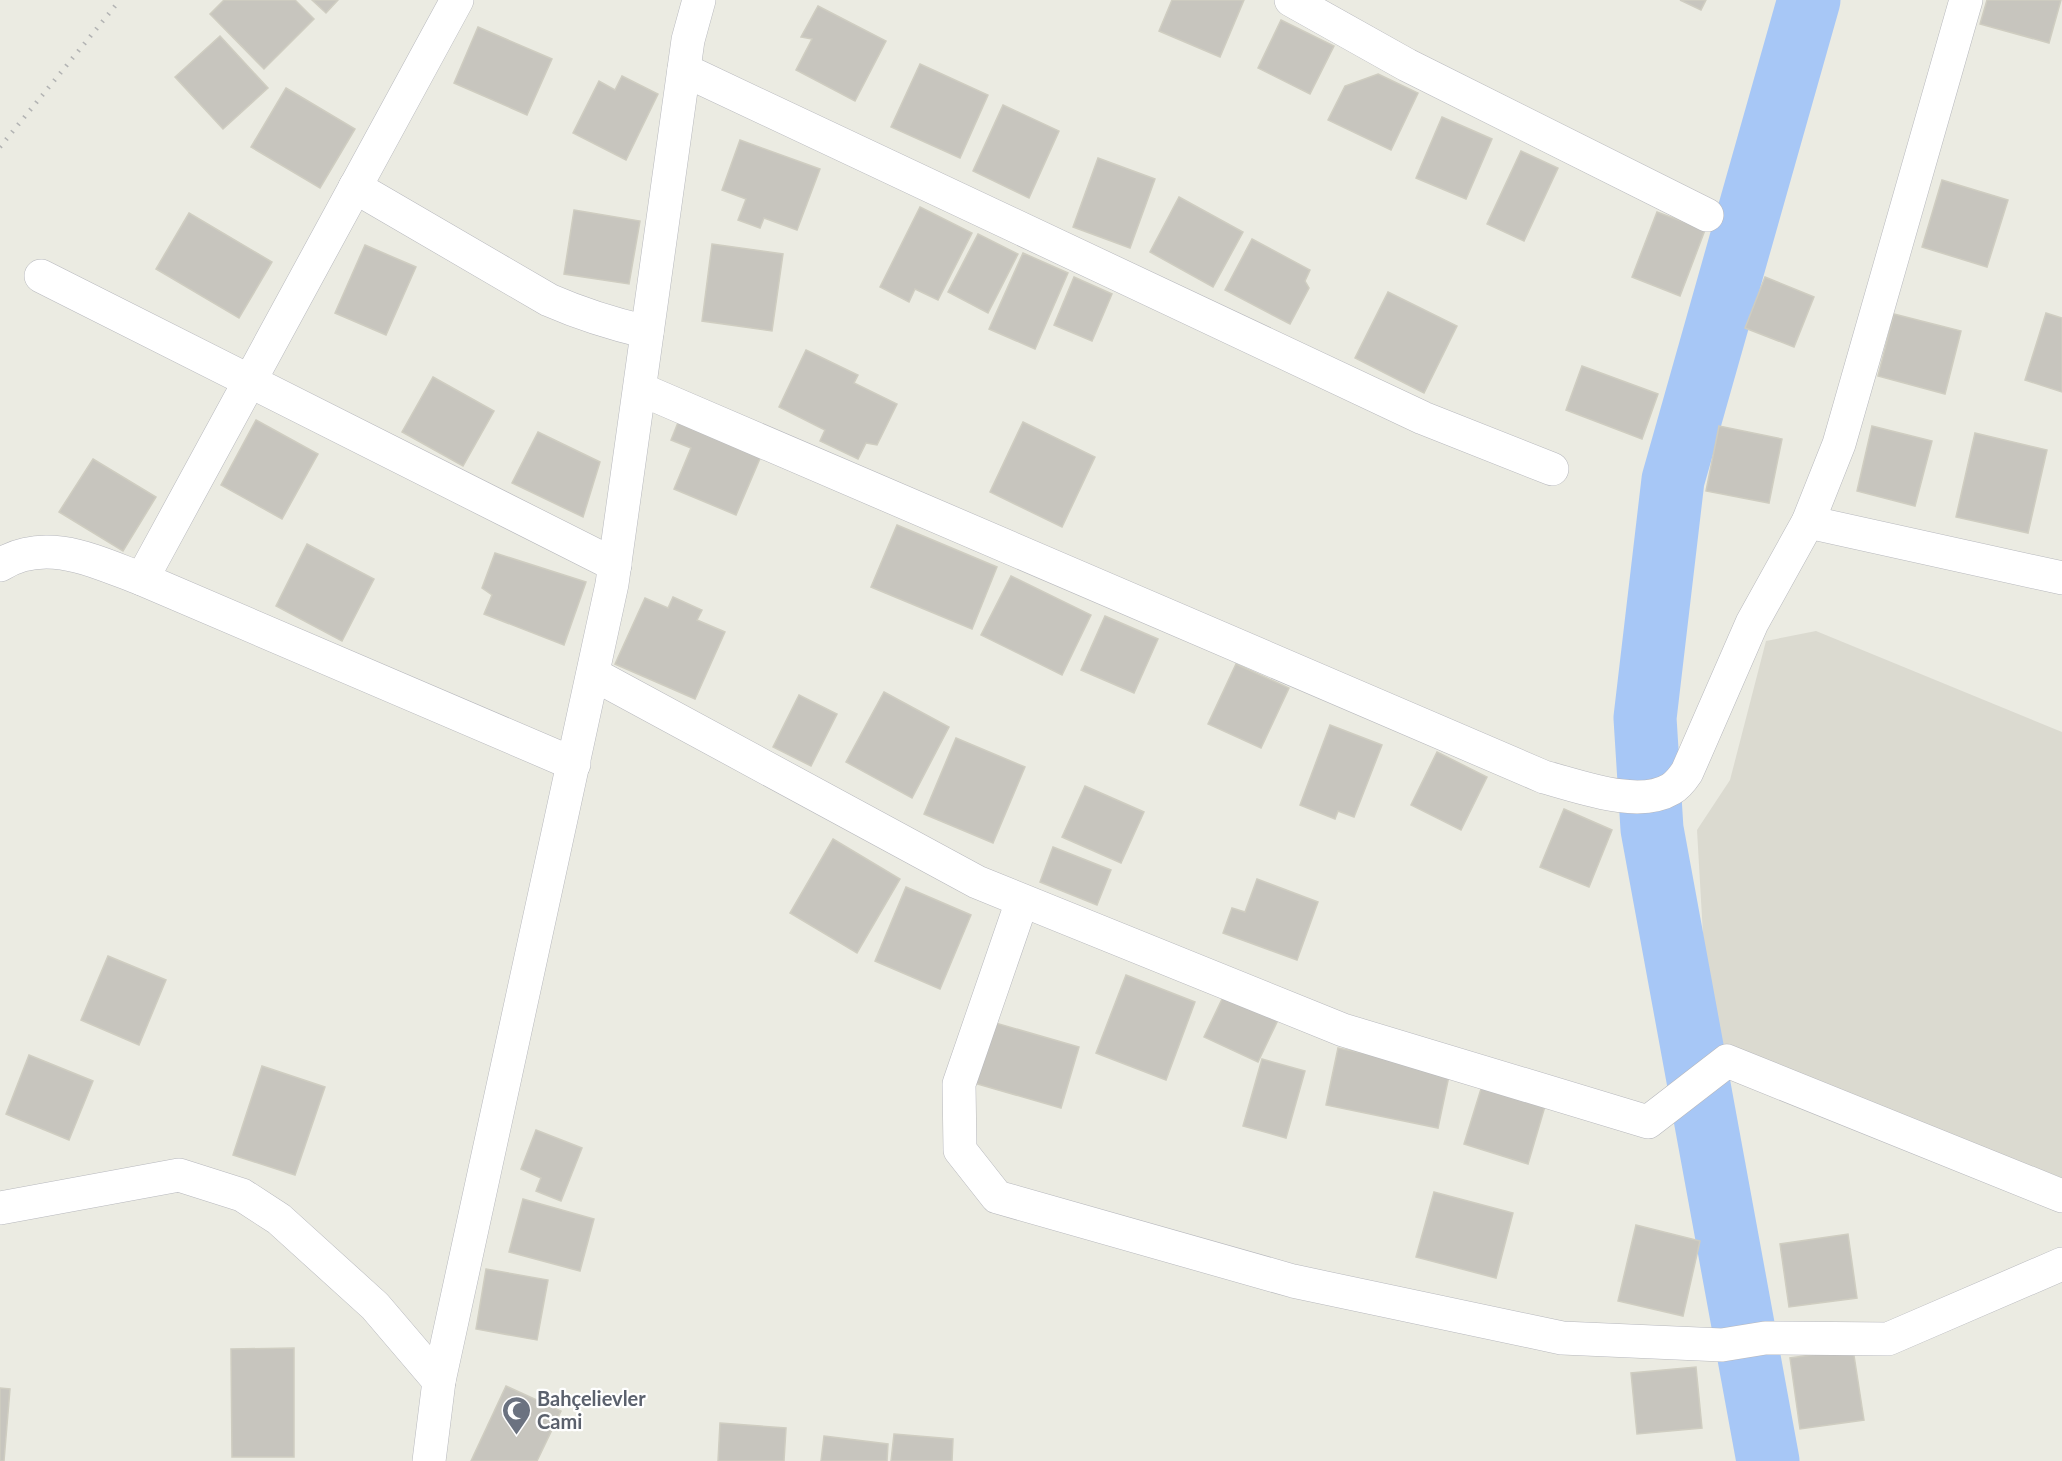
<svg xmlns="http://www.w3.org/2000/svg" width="2062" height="1461" viewBox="0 0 2062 1461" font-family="Lato,sans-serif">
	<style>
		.education { fill: #dbdad0 }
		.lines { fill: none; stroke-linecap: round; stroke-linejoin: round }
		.river { stroke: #a7c7f6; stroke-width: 63 }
		.building { fill: #c7c5be; stroke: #cfcdc1; stroke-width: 1.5 }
		.minor-casing { stroke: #b7b8bd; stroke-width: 34 }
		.minor { stroke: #fff; stroke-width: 33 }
		.rail { stroke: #b2b3b3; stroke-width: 4.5; stroke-dasharray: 1.5 8; stroke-linecap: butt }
		.labels { text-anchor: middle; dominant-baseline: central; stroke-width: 4.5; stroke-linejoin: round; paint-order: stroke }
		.worship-label { font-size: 20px; font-weight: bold; fill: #5b616d; stroke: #fff; text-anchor: start }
	</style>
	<rect width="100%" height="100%" fill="#ebebe2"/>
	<polygon class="education" points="1816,631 2062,732 2062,1178 1709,1039 1697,830 1730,780 1766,641"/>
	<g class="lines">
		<polyline class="river" points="1768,1461 1652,829 1645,718 1673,480 1809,0"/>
	</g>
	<g class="building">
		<polygon points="224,0 295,0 314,19 264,69 210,14"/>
		<polygon points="312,0 338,0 326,13"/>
		<polygon points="1172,0 1244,0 1220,57 1159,31"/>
		<polygon points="1680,0 1706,0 1701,10"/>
		<polygon points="1987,0 2061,0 2049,43 1980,24"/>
		<polygon points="818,6 886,41 855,101 796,70 812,39 801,37"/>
		<polygon points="1281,20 1334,46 1310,94 1258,68"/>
		<polygon points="478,27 552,59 527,115 454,83"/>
		<polygon points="220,36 268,88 223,129 175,77"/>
		<polygon points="920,64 988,95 960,158 891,127"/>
		<polygon points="1378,74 1418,93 1391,150 1328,120 1345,86"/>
		<polygon points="622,76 658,94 626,160 573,133 599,81 615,90"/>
		<polygon points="286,88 355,129 320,188 251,147"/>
		<polygon points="1003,105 1059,131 1029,198 973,171"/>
		<polygon points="1442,117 1492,139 1466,199 1416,178"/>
		<polygon points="740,140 820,169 797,230 764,218 760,228 738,220 746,199 722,190"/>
		<polygon points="1521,151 1558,168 1524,241 1487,224"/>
		<polygon points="1098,158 1155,179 1130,248 1073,227"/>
		<polygon points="1942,180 2008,200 1987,267 1922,247"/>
		<polygon points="1179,197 1243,232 1213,287 1150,252"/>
		<polygon points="920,207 972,233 938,300 915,289 909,302 880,287"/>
		<polygon points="574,210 640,221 629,284 564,274"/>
		<polygon points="1657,212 1705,230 1680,296 1632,277"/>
		<polygon points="189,213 272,262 239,318 156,269"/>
		<polygon points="978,234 1018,254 988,313 948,292"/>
		<polygon points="1252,239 1310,270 1305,281 1309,288 1290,324 1225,290"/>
		<polygon points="712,244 783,254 772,331 702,321"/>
		<polygon points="365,245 416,267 386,335 335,313"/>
		<polygon points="1023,253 1068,273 1035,349 989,329"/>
		<polygon points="1074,277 1112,294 1092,341 1054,325"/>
		<polygon points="1765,277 1814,297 1794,347 1745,328"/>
		<polygon points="1388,292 1457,326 1424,393 1355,358"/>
		<polygon points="2046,313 2062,318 2062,392 2025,380"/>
		<polygon points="1894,314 1961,331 1945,394 1878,376"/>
		<polygon points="806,350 858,375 854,383 897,404 877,445 866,443 858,459 820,441 825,430 779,407"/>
		<polygon points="1582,366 1658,394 1642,439 1566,410"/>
		<polygon points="433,377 494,411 463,466 402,432"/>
		<polygon points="681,415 764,449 736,515 674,489 691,448 671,440"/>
		<polygon points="256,420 318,454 282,519 221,485"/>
		<polygon points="1023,422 1095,457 1062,527 990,492"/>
		<polygon points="1719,426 1782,439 1769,503 1706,491"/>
		<polygon points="1872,426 1932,441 1915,506 1857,491"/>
		<polygon points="538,432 600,462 583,517 512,483"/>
		<polygon points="1975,433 2047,450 2028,533 1956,517"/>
		<polygon points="93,459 156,497 123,551 59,512"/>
		<polygon points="897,525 997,567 972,629 871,587"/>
		<polygon points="307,544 374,579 342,641 276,606"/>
		<polygon points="495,553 586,582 564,645 484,614 492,595 482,588"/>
		<polygon points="1011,576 1091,615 1062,675 981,635"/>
		<polygon points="673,597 702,610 697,620 725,632 695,699 615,664 645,598 668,608"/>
		<polygon points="1105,616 1158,639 1134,693 1081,670"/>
		<polygon points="1236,664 1289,688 1261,748 1208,724"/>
		<polygon points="884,692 949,727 912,798 846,762"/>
		<polygon points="799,695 837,714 811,766 773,747"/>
		<polygon points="1330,725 1382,745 1354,817 1338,811 1335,819 1300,805"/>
		<polygon points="956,738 1025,767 993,843 924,814"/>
		<polygon points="1437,752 1487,777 1461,830 1411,805"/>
		<polygon points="1085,786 1144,812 1121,863 1062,837"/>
		<polygon points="1564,809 1612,830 1589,887 1540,867"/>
		<polygon points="833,839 900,879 857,953 790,913"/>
		<polygon points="1053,847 1111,870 1097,905 1040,882"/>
		<polygon points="1257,879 1318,902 1297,960 1223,933 1232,908 1245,912"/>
		<polygon points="906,887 971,915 940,989 875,961"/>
		<polygon points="108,956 166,980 139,1045 81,1020"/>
		<polygon points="1126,975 1195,1002 1166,1080 1096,1053"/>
		<polygon points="1224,995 1278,1020 1258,1062 1204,1037"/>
		<polygon points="992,1022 1079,1047 1061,1108 974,1083"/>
		<polygon points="1338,1048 1450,1071 1438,1128 1326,1105"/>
		<polygon points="29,1055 93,1081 69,1140 6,1114"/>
		<polygon points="1262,1059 1305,1071 1286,1138 1243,1126"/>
		<polygon points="262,1066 325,1087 295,1175 233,1155"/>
		<polygon points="1485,1076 1548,1096 1528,1164 1464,1144"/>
		<polygon points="536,1130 582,1148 561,1201 536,1191 541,1178 521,1169"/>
		<polygon points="1434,1192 1513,1213 1496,1278 1416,1257"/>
		<polygon points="523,1199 594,1219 580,1271 509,1252"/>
		<polygon points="1636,1225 1700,1241 1683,1316 1618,1301"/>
		<polygon points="1848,1234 1857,1298 1789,1307 1780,1244"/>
		<polygon points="486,1269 548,1280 537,1340 476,1329"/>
		<polygon points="294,1348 294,1457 232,1457 231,1349"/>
		<polygon points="1853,1349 1864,1420 1800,1429 1790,1358"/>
		<polygon points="1696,1367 1702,1428 1637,1434 1631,1373"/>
		<polygon points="506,1386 561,1411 537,1461 471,1461"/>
		<polygon points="0,1388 10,1389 4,1461 0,1461"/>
		<polygon points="720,1423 786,1428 784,1461 718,1461"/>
		<polygon points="894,1434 953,1439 952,1461 891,1461"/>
		<polygon points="824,1436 888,1444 887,1461 821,1461"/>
	</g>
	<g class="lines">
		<defs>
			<g id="minor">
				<polyline points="1291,0 1407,65 1707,215"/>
				<polyline points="684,70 1423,418 1552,469"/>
				<path d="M355,187L549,300C581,314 613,324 647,332"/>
				<polyline points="41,276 615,565"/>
				<path d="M640,389L1544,777C1579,786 1638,809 1671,789C1678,785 1683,778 1687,772L1752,623L1808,522L1839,444L1966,0"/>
				<polyline points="1808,522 2062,578"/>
				<path d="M0,565C46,536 96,562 142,579L574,764"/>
				<polyline points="142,579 457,0"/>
				<polyline points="593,674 977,882 1343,1030 1648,1122 1727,1061 2062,1196"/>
				<polyline points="1022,901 959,1084 960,1150 997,1197 1293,1281 1562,1338 1722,1345 1765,1338 1888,1339 2062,1264"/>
				<polyline points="0,1208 179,1175 242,1195 279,1219 375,1306 439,1381"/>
				<polyline points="429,1461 439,1381 612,584 688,40 699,0"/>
			</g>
		</defs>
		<use href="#minor" class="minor-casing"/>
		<use href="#minor" class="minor"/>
		<polyline class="rail" points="0,147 120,0"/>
	</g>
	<defs>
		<symbol id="mosque-pin" viewBox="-11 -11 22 30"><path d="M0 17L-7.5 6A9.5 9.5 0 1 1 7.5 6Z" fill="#6b7280" stroke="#fff"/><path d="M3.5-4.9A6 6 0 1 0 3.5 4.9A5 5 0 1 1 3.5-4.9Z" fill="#fff"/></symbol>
	</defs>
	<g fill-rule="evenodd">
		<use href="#mosque-pin" x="500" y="1394" width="33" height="45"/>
	</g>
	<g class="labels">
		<g class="worship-label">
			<text x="537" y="1398">Bahçelievler<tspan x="537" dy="23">Cami</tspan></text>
		</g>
	</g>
</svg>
